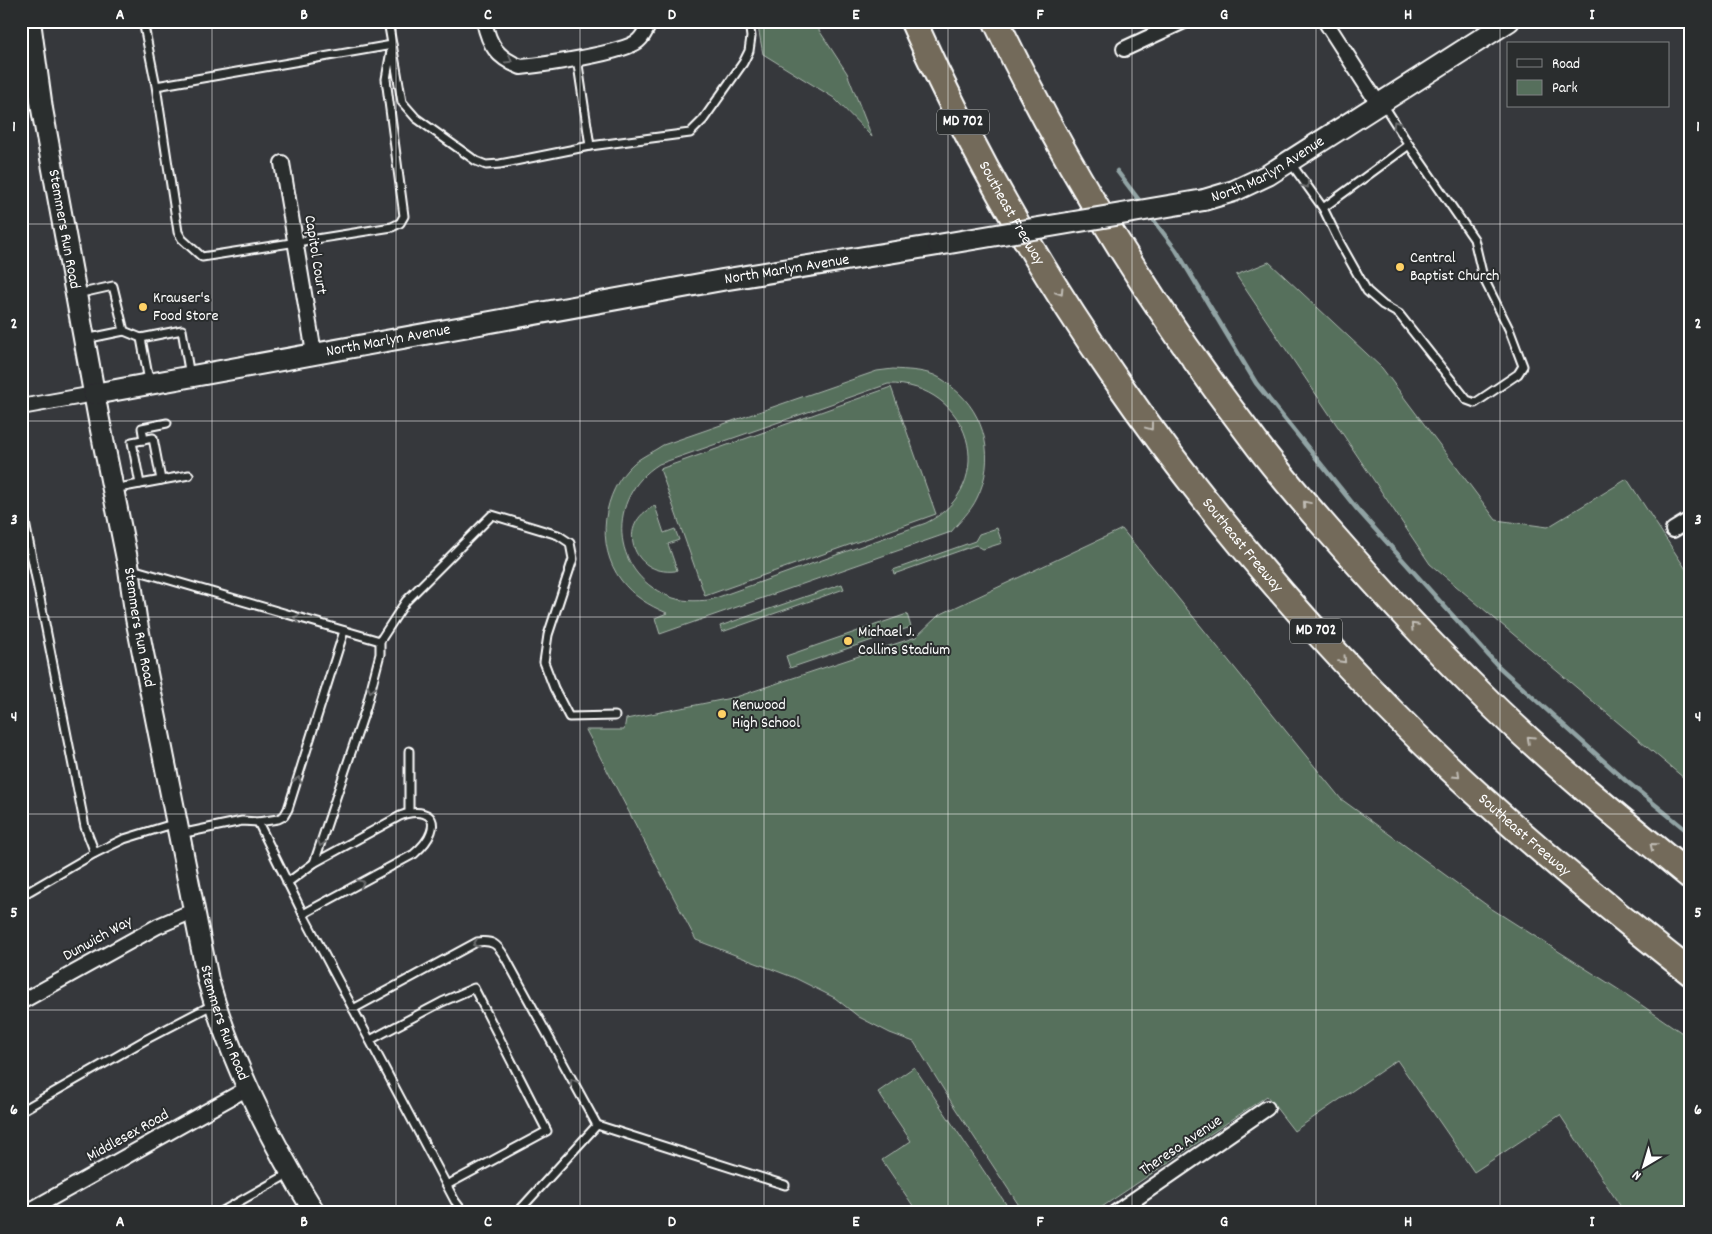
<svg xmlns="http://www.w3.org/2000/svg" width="1712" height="1234" viewBox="0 0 1712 1234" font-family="Dekko,sans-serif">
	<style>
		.green { fill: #566f5c; stroke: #aab7ae; fill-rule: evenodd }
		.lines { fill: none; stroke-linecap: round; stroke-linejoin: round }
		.stream { stroke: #91a3a4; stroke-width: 4.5 }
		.lane-casing { stroke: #fff; stroke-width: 11 }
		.street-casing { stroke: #fff; stroke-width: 18 }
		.secondary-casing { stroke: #fff; stroke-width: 24 }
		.highway-casing { stroke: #fff; stroke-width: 29 }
		.lane { stroke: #2a2d2e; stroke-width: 7 }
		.street { stroke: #2a2d2e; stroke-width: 14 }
		.secondary { stroke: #2a2d2e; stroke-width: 20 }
		.highway { stroke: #736b5a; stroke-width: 25 }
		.secondary-bridge-casing { stroke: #fff; stroke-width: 24; stroke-linecap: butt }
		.secondary-bridge { stroke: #2a2d2e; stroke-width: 20 }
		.oneway { stroke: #6a6c6d }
		.oneway2 { stroke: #c0bcb5 }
		.grid { fill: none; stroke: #fff; stroke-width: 1; stroke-opacity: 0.55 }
		.poi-dot { fill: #ffd166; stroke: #2a2d2e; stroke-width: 2 }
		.labels { text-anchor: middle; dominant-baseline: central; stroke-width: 4; stroke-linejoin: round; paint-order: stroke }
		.shield { fill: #2a2d2e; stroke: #bfc0c0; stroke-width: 1 }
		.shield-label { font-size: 15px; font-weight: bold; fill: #fff }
		.street-label { font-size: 16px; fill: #fff; stroke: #2a2d2e }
		.poi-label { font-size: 16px; fill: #fff; stroke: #2a2d2e; text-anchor: start }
		.neatline { fill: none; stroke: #fff; stroke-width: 2 }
		.grid-label { font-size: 16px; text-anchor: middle; font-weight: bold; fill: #fff }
	</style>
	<rect width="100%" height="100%" fill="#36383c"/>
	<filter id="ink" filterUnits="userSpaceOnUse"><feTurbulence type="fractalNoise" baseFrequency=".02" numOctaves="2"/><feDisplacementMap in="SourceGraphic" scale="10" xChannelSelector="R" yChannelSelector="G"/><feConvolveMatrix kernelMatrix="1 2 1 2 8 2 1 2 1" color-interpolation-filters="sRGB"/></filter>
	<g filter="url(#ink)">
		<g class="green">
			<polygon points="757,21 813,21 847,73 872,137 834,98 763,54"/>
			<polygon points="1269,262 1382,368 1496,520 1548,527 1627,479 1691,577 1691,784 1430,564 1236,275"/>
			<path d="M893,369C907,370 921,370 934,375C941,378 948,383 953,388C986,414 996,460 977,498C971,511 960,521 951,532L660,634L655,618L667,613C648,605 633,596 621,580C595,546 602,491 634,463C643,456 654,451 663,445L877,371ZM888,384C970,382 1002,485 926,523L710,600C696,601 681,602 668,596C610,572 606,497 659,464Z"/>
			<polygon points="891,387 936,514 705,596 660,469"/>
			<path d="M655,506L664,533L675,529L679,540L668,544L677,570L675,571C632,576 615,523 655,506Z"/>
			<polygon points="997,528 1002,543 983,549 976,545 894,574 893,570 975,541 979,534"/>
			<polygon points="1122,529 1341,799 1492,909 1624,993 1691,1039 1691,1213 1625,1213 1560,1115 1474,1172 1397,1060 1294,1131 1267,1096 1093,1213 1024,1213 955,1108 914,1042 890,1033 859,1017 835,998 795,978 696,940 586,730 624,730 626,719 736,697 916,637 939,615"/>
			<polygon points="842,584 844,589 722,632 720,626"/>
			<polygon points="907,614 911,627 790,668 786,656"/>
			<polygon points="914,1067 1012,1213 918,1213 882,1160 911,1141 878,1092"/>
		</g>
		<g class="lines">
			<g class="stream">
				<polyline points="1117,171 1142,204"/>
				<polyline points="1149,214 1176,250 1256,383 1357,509 1498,666 1625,780 1691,834"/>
			</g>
			<defs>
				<g id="lane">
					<polyline points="143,21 156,86 178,232 182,239 202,257 392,227 400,223 404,216 386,79 392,45 156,86"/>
					<polyline points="388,21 402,102 416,118 476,161 486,165 500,164 590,146 690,133 703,120 743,63 749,51 751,37 749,21"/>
					<polyline points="577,58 590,146"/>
					<polyline points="1290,162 1323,208 1340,243 1367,291 1383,305 1399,314 1467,400 1475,403 1518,374 1523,366 1509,329 1483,277 1474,239 1409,145 1383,104"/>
					<polyline points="1323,208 1409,145"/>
					<polyline points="77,294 113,286 124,331 141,338 182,330 190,376"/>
					<polyline points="141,338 149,381"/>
					<polyline points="85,339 124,331"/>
					<polyline points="144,440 142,428 167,423"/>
					<polyline points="140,484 132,442 153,438 161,480"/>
					<polyline points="113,489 189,475"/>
					<polyline points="21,502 85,827 95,853 21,896"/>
					<polyline points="132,569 380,641"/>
					<polyline points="409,812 409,751"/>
					<polyline points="258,822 306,920 455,1201 464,1213"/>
					<polyline points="180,834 242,821 258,822 278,819 284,816 288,809 344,631"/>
					<polyline points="95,853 124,839 176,823"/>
					<polyline points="314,863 366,708 380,654 380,641 406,601 492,515 558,535 570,543 573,559 548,635 544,662 554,688 569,717 615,716"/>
					<path d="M287,883L314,863L400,816C413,810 439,810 431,832C428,841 421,848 414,854L303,914"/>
					<path d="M353,1009L477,942C493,940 497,944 505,957L597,1125L785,1185"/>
					<polyline points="370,1040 442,1002 474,988 547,1131 447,1185"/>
					<polyline points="21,1111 147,1039 214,1004"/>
					<polyline points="219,1213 290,1173"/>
					<polyline points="517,1213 597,1125"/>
				</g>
				<g id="street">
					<path d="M484,21C489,45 497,58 521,67C543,65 624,53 638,41C644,36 647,28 650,21"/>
					<polyline points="1325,21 1379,105"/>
					<polyline points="1124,49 1184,21"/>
					<polyline points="21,86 38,84"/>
					<polyline points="282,163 314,353"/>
					<polyline points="21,407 94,394"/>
					<polyline points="1673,530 1691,519"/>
					<polyline points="21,1002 158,926 193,911"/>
					<polyline points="25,1213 248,1088"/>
					<polyline points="1115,1213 1267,1108"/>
				</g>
				<g id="secondary">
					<path id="s1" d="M30,21L42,109L99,420L129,569L136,618L208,980C231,1062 270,1140 315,1213"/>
					<path id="s2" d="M1204,200L1234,191L1268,175L1509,21"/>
					<path id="s3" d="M94,394L722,280L938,245"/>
				</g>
				<g id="highway">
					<path id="s4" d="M913,21C1023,268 1182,493 1369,688C1468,792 1578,884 1691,973"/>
					<path d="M996,21C1066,167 1152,306 1250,435C1274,468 1301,499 1328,530C1377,586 1427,641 1480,693C1546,759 1619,818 1691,877"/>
				</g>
			</defs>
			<use href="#lane" class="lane-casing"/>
			<use href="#street" class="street-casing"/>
			<use href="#secondary" class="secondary-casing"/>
			<use href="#highway" class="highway-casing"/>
			<use href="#lane" class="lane"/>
			<use href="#street" class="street"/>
			<use href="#secondary" class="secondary"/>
			<use href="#highway" class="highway"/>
			<defs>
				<polyline id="secondary-bridge" points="938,245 1204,200"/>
			</defs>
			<use href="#secondary-bridge" class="secondary-bridge-casing"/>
			<use href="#secondary-bridge" class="secondary-bridge"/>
		</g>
		<defs><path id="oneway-chevron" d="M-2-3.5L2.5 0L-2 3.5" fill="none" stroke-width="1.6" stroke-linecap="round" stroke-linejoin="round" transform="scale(1.25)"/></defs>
		<g class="oneway">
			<use href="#oneway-chevron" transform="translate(509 60) rotate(32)"/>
			<use href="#oneway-chevron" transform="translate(1396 124) rotate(-122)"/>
			<use href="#oneway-chevron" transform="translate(1306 185) rotate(54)"/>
			<use href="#oneway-chevron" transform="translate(297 618) rotate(-164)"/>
			<use href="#oneway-chevron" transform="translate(371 689) rotate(104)"/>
			<use href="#oneway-chevron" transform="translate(298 780) rotate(-73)"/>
			<use href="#oneway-chevron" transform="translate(321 843) rotate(108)"/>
			<use href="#oneway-chevron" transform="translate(361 883) rotate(-28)"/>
			<use href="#oneway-chevron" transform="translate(476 944) rotate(160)"/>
			<use href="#oneway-chevron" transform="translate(573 1082) rotate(-119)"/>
		</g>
		<g class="oneway2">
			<use href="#oneway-chevron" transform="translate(1060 292) rotate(58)"/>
			<use href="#oneway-chevron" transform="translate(1150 427) rotate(53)"/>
			<use href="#oneway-chevron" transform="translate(1306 504) rotate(-130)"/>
			<use href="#oneway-chevron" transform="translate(1414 626) rotate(-133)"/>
			<use href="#oneway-chevron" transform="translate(1343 660) rotate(47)"/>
			<use href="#oneway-chevron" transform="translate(1530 739) rotate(-137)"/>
			<use href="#oneway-chevron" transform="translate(1457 775) rotate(44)"/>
			<use href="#oneway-chevron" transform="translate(1653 846) rotate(-141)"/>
		</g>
	</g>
	<path class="grid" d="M212,21V1213M396,21V1213M580,21V1213M764,21V1213M948,21V1213M1132,21V1213M1316,21V1213M1500,21V1213M21,224H1691M21,421H1691M21,617H1691M21,814H1691M21,1010H1691"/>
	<g class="poi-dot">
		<circle cx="1400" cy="267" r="5"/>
		<circle cx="143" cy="307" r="5"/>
		<circle cx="848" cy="641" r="5"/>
		<circle cx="722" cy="714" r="5"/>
	</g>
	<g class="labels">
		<g class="shield">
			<rect x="937" y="109.5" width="52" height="25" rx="4"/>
			<rect x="1290" y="618.5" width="52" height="25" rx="4"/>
		</g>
		<g class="shield-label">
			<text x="963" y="122">MD 702</text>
			<text x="1316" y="631">MD 702</text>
		</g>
		<g class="street-label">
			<text stroke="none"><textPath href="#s2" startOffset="71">North Marlyn Avenue</textPath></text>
			<text stroke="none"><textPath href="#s4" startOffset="216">Southeast Freeway</textPath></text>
			<text stroke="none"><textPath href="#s1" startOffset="211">Stemmers Run Road</textPath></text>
			<text transform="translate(315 255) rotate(81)">Capitol Court</text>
			<text stroke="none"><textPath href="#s3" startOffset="704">North Marlyn Avenue</textPath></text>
			<text stroke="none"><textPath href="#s3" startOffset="299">North Marlyn Avenue</textPath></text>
			<text stroke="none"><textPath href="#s4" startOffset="621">Southeast Freeway</textPath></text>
			<text stroke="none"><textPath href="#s1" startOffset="616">Stemmers Run Road</textPath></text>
			<text stroke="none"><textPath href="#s4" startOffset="1026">Southeast Freeway</textPath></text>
			<text transform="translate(98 939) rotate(-29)">Dunwich Way</text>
			<text stroke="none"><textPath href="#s1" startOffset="1021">Stemmers Run Road</textPath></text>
			<text transform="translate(128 1136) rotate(-29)">Middlesex Road</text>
			<text transform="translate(1181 1146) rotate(-34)">Theresa Avenue</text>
		</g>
		<g class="poi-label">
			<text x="1410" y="258">Central<tspan x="1410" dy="18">Baptist Church</tspan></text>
			<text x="153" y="298">Krauser's<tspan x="153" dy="18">Food Store</tspan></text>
			<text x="858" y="632">Michael J.<tspan x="858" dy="18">Collins Stadium</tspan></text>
			<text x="732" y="705">Kenwood<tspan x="732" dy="18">High School</tspan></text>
		</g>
	</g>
	<rect width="1712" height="1234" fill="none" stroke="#2a2d2e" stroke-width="55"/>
	<rect x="1507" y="42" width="162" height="65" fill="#2a2d2e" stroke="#7f8182"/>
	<rect x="1517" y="59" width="25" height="8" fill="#2a2d2e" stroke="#7f8182"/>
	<text x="1552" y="68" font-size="15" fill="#ffffff">Road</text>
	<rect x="1517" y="80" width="25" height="15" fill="#566f5c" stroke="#7f8182"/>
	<text x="1552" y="92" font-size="15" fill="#ffffff">Park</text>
	<g transform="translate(1644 1166) rotate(218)" stroke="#2a2d2e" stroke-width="4" paint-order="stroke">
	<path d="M0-4L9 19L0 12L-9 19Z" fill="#ffffff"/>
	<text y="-8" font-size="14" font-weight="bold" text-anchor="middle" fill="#ffffff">N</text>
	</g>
	<rect x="28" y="28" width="1656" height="1178" class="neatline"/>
	<g class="grid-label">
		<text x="120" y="19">A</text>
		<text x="304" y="19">B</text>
		<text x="488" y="19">C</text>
		<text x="672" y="19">D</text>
		<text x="856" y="19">E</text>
		<text x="1040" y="19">F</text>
		<text x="1224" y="19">G</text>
		<text x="1408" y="19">H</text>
		<text x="1592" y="19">I</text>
		<text x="14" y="131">1</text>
		<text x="1698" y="131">1</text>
		<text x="14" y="328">2</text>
		<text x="1698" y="328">2</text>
		<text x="14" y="524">3</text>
		<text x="1698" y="524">3</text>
		<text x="14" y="721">4</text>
		<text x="1698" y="721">4</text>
		<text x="14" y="917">5</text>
		<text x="1698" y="917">5</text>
		<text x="14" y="1114">6</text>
		<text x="1698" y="1114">6</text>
		<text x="120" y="1226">A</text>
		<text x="304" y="1226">B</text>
		<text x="488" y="1226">C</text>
		<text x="672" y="1226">D</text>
		<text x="856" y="1226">E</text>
		<text x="1040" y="1226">F</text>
		<text x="1224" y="1226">G</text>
		<text x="1408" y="1226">H</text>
		<text x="1592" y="1226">I</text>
	</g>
</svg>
